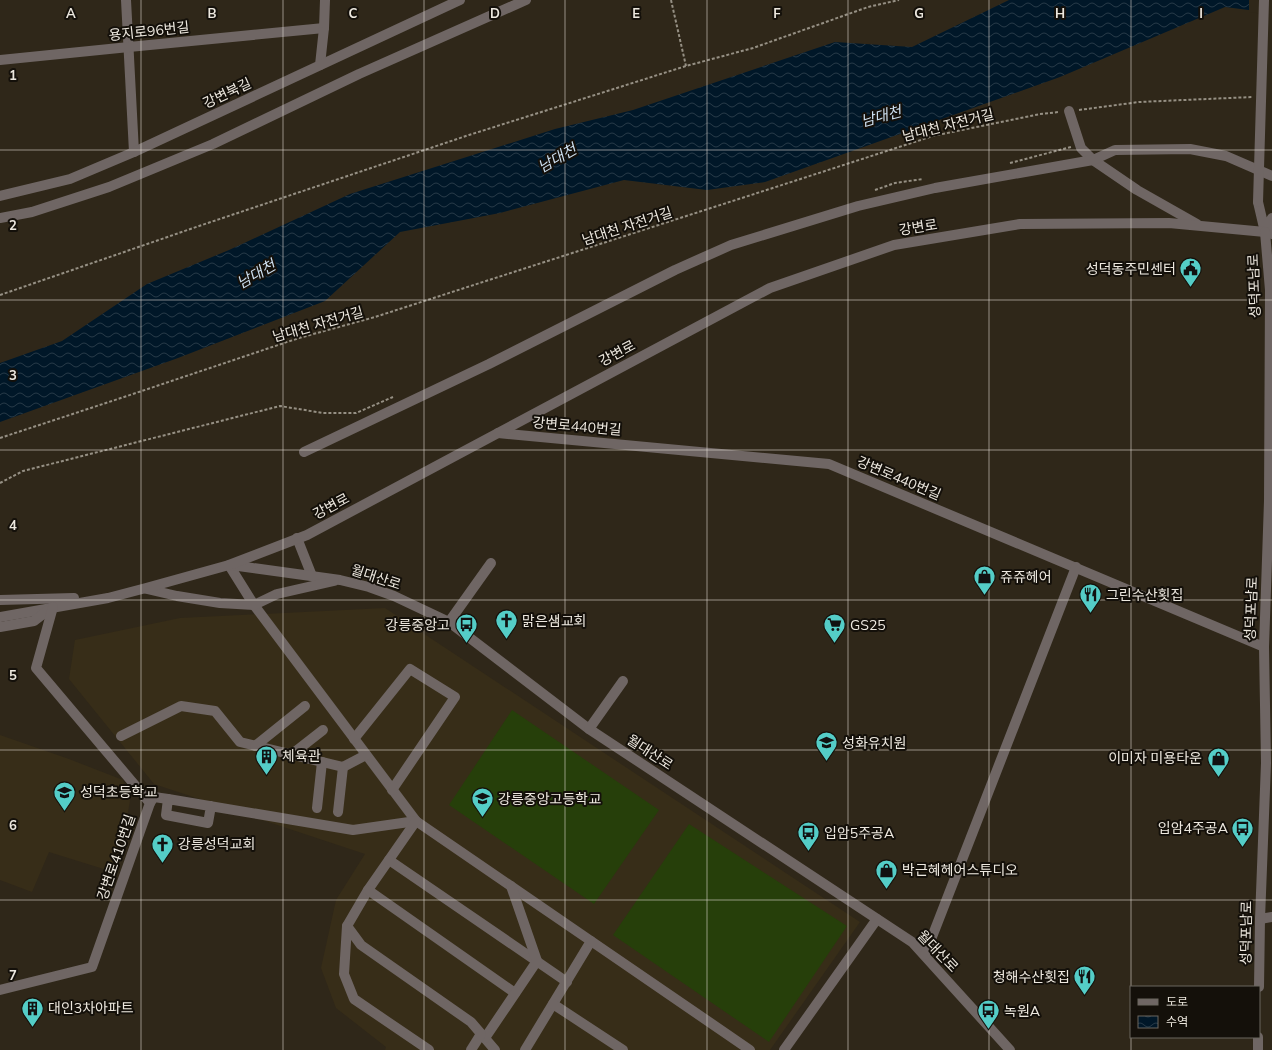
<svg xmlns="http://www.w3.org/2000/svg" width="1272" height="1050" viewBox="0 0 1272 1050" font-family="Mulish,'Noto Sans KR',sans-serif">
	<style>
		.built { fill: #372d18 }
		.pitch { fill: #263f0a }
		.water { fill: url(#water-waves) }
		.pier { fill: #2f2719 }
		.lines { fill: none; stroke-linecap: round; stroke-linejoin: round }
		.path { stroke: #969084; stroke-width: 2; stroke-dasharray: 3 2; stroke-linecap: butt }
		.minor { stroke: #6f6664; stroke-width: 10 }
		.minor-bridge { stroke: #6f6664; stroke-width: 10 }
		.grid { fill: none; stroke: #ede8df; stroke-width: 1; stroke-opacity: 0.55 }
		.labels { text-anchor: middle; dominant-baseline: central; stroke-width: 4; stroke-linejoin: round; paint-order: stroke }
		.street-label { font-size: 14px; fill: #ede8df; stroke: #14100a }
		.poi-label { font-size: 14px; fill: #ede8df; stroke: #14100a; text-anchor: start }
		.water-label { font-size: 15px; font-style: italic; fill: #cddfef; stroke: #14100a }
		.grid-label { font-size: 13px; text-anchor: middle; font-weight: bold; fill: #ede8df; stroke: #14100a; stroke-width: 4; stroke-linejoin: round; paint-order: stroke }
	</style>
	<defs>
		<pattern id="water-waves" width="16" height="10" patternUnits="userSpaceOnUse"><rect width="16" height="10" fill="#001728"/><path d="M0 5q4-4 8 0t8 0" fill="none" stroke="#263947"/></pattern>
	</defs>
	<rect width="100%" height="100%" fill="#2f2719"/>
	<g class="built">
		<polygon points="385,608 860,922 770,1050 385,1050 386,1047 336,1008 321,968 336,900 365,854 154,784 69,679 75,640 180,618"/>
		<polygon points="0,735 69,759 123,780 130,801 126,823 110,871 49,852 32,892 0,880"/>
	</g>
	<g class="pitch">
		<polygon points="512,710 659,810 594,904 449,805"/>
		<polygon points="689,824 847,926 769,1042 613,935"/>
	</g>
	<polygon class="water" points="1009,0 1272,0 1272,13 1225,7 1060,77 765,182 707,190 624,180 500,213 400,232 325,301 178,358 0,422 0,363 62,341 147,284 229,250 350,194 555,129 633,110 835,42 912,47"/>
	<polygon class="pier" points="1249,0 1272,0 1272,15 1249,12"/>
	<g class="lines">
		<g class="path">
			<polyline points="671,0 686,66"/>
			<polyline points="1079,110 1139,102 1252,97"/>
			<polyline points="1010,163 1071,147"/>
			<polyline points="875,190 895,183 923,179"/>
			<polyline points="0,295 202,225 469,135 686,66 753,48 868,7 899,0"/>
			<polyline points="0,438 124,397 299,338 375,317 933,136 1040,114 1059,112"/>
			<polyline points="0,483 23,471 280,406 323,413 356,413 393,397"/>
		</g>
		<g class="minor">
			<polyline points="126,0 134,152"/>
			<polyline points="0,60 129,47 324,28"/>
			<polyline points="320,65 324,28 325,0"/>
			<polyline points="1069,111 1081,148 1093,160 1137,190 1197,224"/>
			<polyline points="0,196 70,179 134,152 460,0"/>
			<polyline points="1258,202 1265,232 1272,218"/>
			<polyline points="0,218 32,212 109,187 213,144 359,74 526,0"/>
			<polyline points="498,433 829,464 1264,647"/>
			<polyline points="304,452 489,364 675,270 731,245 858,206 935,188 1093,160 1115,150 1190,149 1226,156 1272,176"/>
			<polyline points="297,538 312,576"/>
			<polyline points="229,565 254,605 416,821 591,941 525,1050"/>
			<polyline points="231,565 340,580 369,587 394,596 449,622 589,729 912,942 1010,1050"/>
			<polyline points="147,589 177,596 220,603 254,605 277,594 334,581"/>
			<polyline points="0,600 74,598"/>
			<polyline points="0,617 108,598 146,588 229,565 307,535 770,288 894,245 1020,224 1169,223 1265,232 1272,234"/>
			<polyline points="449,622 491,563"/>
			<polyline points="0,627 34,621 51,608"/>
			<polyline points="589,729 623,681"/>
			<polyline points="121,736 181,706 215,711 240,742 343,767 366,755"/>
			<polyline points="354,739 410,669 455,697 392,790"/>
			<polyline points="255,746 305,706"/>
			<polyline points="291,755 323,730"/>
			<polyline points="150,803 154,797 168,799"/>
			<polyline points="211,806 208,823 166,815 168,799 353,830 416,821"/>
			<polyline points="317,808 322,762"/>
			<polyline points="338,812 343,767"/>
			<polyline points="416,821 368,890 347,926 344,974 354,999 429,1050"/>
			<polyline points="389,860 567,982"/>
			<polyline points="368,890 515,993"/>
			<polyline points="1260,919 1272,917"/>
			<polyline points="347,926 361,945 471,1022 495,1050"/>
			<polyline points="591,941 750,1050"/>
			<polyline points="925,955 1076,567"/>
			<polyline points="1259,987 1260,919 1266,763 1264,647 1269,501 1270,290 1265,232"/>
			<polyline points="0,990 92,967 150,803 36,668 53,607"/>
			<polyline points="553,1004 623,1050"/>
			<polyline points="485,1038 537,961 511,886"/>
			<polyline points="471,1050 481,1034"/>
			<polyline points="784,1050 877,919"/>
			<polyline points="1258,1050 1258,1037"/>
		</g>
		<polyline class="minor-bridge" points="1258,202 1264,0"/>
	</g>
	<path class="grid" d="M141,0V1050M283,0V1050M424,0V1050M565,0V1050M707,0V1050M848,0V1050M989,0V1050M1131,0V1050M0,150H1272M0,300H1272M0,450H1272M0,600H1272M0,750H1272M0,900H1272"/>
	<defs>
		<symbol id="civic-pin" viewBox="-11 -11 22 30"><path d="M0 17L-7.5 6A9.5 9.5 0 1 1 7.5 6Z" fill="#54cdc7" stroke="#14100a"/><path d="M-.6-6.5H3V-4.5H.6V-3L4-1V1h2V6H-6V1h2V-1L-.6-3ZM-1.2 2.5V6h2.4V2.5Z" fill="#111"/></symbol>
		<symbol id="shop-pin" viewBox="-11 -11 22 30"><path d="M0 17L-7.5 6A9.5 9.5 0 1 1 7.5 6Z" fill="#54cdc7" stroke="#14100a"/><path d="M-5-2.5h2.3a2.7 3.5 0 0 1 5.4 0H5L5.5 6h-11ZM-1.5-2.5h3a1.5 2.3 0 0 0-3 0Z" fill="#111"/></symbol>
		<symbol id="restaurant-pin" viewBox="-11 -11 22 30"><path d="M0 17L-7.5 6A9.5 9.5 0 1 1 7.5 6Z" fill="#54cdc7" stroke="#14100a"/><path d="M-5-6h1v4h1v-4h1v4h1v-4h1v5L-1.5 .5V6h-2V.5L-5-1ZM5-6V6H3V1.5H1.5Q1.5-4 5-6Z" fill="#111"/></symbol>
		<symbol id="church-pin" viewBox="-11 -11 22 30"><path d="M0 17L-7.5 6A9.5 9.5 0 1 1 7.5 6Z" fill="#54cdc7" stroke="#14100a"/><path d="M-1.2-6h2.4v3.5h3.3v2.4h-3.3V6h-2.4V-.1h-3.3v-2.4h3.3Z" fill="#111"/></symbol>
		<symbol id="bus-pin" viewBox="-11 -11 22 30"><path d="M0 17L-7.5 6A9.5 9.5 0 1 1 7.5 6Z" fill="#54cdc7" stroke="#14100a"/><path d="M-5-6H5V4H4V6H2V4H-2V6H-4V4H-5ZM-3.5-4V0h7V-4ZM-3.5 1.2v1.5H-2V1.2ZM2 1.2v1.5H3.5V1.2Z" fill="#111"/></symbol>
		<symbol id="supermarket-pin" viewBox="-11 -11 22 30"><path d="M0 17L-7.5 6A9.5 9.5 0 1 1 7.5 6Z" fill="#54cdc7" stroke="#14100a"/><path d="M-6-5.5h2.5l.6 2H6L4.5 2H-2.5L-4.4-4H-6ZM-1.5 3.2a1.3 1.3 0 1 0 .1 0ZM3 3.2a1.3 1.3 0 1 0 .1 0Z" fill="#111"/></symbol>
		<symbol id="school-pin" viewBox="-11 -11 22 30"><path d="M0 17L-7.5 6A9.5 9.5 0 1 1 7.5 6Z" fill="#54cdc7" stroke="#14100a"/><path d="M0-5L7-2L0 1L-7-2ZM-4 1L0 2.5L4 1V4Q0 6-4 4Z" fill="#111"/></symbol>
		<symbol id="building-pin" viewBox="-11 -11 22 30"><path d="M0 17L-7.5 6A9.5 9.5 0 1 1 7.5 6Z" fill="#54cdc7" stroke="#14100a"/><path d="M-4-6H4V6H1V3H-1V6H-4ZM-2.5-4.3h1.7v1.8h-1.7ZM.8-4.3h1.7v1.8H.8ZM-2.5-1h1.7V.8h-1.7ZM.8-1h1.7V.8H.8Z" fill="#111"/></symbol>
	</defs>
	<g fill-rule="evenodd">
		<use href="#civic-pin" x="1178" y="256" width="25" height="34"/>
		<use href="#shop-pin" x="972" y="564" width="25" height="34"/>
		<use href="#restaurant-pin" x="1078" y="582" width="25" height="34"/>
		<use href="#church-pin" x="494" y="608" width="25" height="34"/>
		<use href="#bus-pin" x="454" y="612" width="25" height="34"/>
		<use href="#supermarket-pin" x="822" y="612" width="25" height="34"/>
		<use href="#school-pin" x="814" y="730" width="25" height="34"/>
		<use href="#building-pin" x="254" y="744" width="25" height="34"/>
		<use href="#shop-pin" x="1206" y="746" width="25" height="34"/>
		<use href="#school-pin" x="52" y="780" width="25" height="34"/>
		<use href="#school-pin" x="470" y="786" width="25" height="34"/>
		<use href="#bus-pin" x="1230" y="816" width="25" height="34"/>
		<use href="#bus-pin" x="796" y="820" width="25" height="34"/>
		<use href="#church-pin" x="150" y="832" width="25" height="34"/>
		<use href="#shop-pin" x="874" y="858" width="25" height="34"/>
		<use href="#restaurant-pin" x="1072" y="964" width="25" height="34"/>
		<use href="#building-pin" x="20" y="996" width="25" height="34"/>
		<use href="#bus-pin" x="976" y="998" width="25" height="34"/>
	</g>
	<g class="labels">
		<g class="street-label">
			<text transform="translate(149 31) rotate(-6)">용지로96번길</text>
			<text transform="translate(227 93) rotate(-25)">강변북길</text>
			<text transform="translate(948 125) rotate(-14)">남대천 자전거길</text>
			<text transform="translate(627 226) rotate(-18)">남대천 자전거길</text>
			<text transform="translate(918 227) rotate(-9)">강변로</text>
			<text transform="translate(1254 286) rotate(-92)">성덕포남로</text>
			<text transform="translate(318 324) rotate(-16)">남대천 자전거길</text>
			<text transform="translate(617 353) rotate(-28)">강변로</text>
			<text transform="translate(577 426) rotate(5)">강변로440번길</text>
			<text transform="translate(899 478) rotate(23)">강변로440번길</text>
			<text transform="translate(331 506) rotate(-28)">강변로</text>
			<text transform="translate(376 577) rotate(18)">월대산로</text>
			<text transform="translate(1251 609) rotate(-88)">성덕포남로</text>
			<text transform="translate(650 752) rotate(33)">월대산로</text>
			<text transform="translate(116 857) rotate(-71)">강변로410번길</text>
			<text transform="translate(1246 933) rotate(-89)">성덕포남로</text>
			<text transform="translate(938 951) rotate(46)">월대산로</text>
		</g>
		<g class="poi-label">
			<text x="1176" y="269" text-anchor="end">성덕동주민센터</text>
			<text x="1000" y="577">쥬쥬헤어</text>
			<text x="1106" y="595">그린수산횟집</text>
			<text x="522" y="621">맑은샘교회</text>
			<text x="450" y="625" text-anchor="end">강릉중앙고</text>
			<text x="850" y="625">GS25</text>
			<text x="842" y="743">성화유치원</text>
			<text x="282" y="756">체육관</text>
			<text x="1202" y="758" text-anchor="end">이미자 미용타운</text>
			<text x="80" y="792">성덕초등학교</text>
			<text x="498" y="799">강릉중앙고등학교</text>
			<text x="1228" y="828" text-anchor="end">입암4주공A</text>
			<text x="824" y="833">입암5주공A</text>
			<text x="178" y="844">강릉성덕교회</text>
			<text x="902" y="870">박근혜헤어스튜디오</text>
			<text x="1070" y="977" text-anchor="end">청해수산횟집</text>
			<text x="48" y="1008">대인3차아파트</text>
			<text x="1004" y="1011">녹원A</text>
		</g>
		<g class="water-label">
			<text transform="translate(881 116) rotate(-15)">남대천</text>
			<text transform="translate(557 158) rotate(-30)">남대천</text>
			<text transform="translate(256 274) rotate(-30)">남대천</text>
		</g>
	</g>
	<g class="grid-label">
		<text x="71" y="18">A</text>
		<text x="212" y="18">B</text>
		<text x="353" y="18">C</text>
		<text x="495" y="18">D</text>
		<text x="636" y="18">E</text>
		<text x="777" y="18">F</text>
		<text x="919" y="18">G</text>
		<text x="1060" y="18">H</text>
		<text x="1201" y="18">I</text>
		<text x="13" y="80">1</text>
		<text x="13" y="230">2</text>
		<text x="13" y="380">3</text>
		<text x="13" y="530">4</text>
		<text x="13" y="680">5</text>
		<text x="13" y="830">6</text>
		<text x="13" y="980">7</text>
	</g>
	<rect x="1130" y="986" width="130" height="52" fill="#14100a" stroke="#6b665f"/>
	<rect x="1138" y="999" width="20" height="6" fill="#6f6664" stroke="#6b665f"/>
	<text x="1166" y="1006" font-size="12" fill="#ede8df">도로</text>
	<rect x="1138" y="1016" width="20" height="12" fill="url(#water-waves)" stroke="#6b665f"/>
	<text x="1166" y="1026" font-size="12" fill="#ede8df">수역</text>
</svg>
